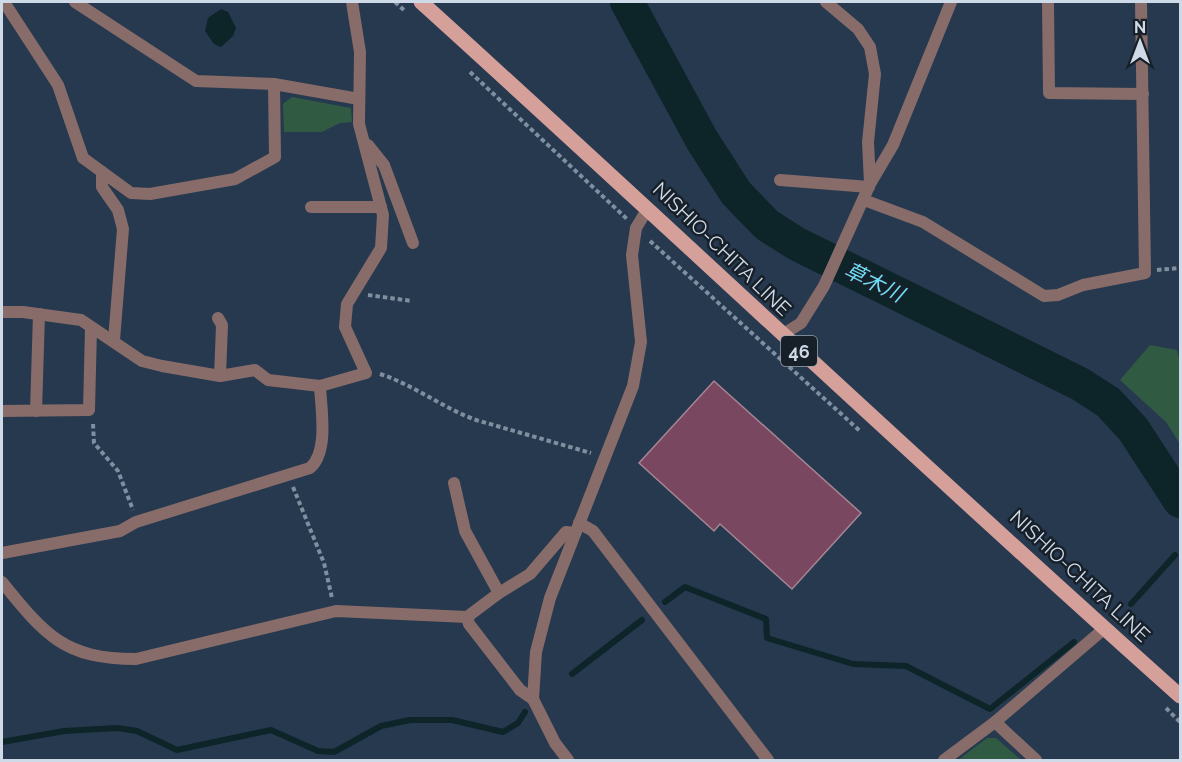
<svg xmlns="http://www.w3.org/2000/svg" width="1182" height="762" viewBox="0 0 1182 762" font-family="Raleway,'Noto Sans JP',sans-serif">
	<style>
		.green { fill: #315a43 }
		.water { fill: #0d2429 }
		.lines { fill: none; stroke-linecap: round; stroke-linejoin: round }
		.stream { stroke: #0d2429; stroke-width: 6 }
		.river { stroke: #0d2429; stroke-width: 34 }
		.building { fill: #7a4760; stroke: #a68594; stroke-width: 1.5 }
		.path { stroke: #808fa0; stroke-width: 4; stroke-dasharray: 4.5 3; stroke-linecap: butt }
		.street { stroke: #876c6a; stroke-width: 12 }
		.primary { stroke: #d59f9a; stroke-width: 15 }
		.labels { text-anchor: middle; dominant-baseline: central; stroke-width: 5; stroke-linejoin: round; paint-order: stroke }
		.shield { fill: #172029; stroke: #97a2ae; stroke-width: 1.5 }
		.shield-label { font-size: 18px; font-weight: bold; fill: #cedae7 }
		.street-label { font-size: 20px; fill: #cedae7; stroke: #172029 }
		.water-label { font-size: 21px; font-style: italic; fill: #6dddf5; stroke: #172029 }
	</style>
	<rect width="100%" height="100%" fill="#26394e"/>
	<g class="green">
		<polygon points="292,97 351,108 352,122 340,123 322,132 284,132 283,104"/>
		<polygon points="1150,345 1177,350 1180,362 1180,444 1166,422 1120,380"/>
		<polygon points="987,738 996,738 1021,760 958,760"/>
	</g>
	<polygon class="water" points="221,9 228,12 236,28 233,36 221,47 214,44 205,31 208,18"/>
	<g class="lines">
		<g class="stream">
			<polyline points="665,602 685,587 766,619 767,638 853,664 906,666 990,709 1074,642"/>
			<polyline points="1131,604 1175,555"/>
			<polyline points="572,674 642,620"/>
			<polyline points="2,742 64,731 117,728 137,731 177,750 271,730 318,751 334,752 381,726 410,720 452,720 503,732 518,723 525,712"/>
		</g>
		<polyline class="river" points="627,2 702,140 736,193 767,225 797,244 1080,384 1108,402 1133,429 1180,501"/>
	</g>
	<polygon class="building" points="714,381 861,513 792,589 720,524 714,531 639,463"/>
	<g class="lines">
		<g class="path">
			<polyline points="395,2 406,12"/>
			<polyline points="470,72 627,219"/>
			<polyline points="650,241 860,431"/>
			<polyline points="1157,270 1180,268"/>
			<polyline points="368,295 412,301"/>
			<path d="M380,374C414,385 443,408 476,420L591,453"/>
			<polyline points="93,424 94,443 118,471 133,510"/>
			<polyline points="293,487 324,563 332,598"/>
			<polyline points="1166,708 1180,722"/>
		</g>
		<g class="street">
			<polyline points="4,2 58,85 83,158 131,193 150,194 235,179 275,157 274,84"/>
			<polyline points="75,2 196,81 274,84 359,99"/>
			<polyline points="826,2 858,29 870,47 875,74 868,142 870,183"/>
			<polyline points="1048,2 1049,93 1143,94"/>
			<polyline points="368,145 384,165 413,243"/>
			<polyline points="102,172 102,187 118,210 123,229 114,340"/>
			<polyline points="780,180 869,187"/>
			<polyline points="864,200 923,222 1044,296 1058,295 1083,285 1145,273 1141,2"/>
			<polyline points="311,207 381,207"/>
			<polyline points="2,312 23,312 81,320 142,361 162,366 220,376 255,370 268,380 320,386 366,373 345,327 347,304 381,248 383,215 359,124 360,52 352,2"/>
			<polyline points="218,318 222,325 220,376"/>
			<polyline points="782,335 801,323 824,286 870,184 893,145 951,2"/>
			<polyline points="2,411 89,410 91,328"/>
			<polyline points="36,411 39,314"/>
			<polyline points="579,523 593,531 768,760"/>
			<path d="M2,553L120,531L136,522L310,468C329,452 321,409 320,386"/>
			<path d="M2,582C45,635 64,659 136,659L336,611L467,617L499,593L465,531L454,483"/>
			<polyline points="499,593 530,574 566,532 575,533"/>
			<polyline points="467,617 469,624 520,690 533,699"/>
			<polyline points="995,722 1036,760"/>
			<polyline points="568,760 555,743 533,699 536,652 550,598 633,386 641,342 632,255 636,228 648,208"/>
			<polyline points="944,760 995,722 1105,628"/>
		</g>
		<path class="primary" d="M421,2C675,232 924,468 1180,696"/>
	</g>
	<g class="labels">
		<rect class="shield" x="781" y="336" width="36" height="30" rx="4.5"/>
		<g class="shield-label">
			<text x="799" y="351">46</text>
		</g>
		<g class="street-label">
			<text transform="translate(722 249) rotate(44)">NISHIO-CHITA LINE</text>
			<text transform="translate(1080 576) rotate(43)">NISHIO-CHITA LINE</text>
		</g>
		<g class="water-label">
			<text transform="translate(874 282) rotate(26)">草木川</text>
		</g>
	</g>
	<rect width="1182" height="762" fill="none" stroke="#cedae7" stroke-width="6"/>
	<g transform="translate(1140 42)" stroke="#172029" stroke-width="4.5" paint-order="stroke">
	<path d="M0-4.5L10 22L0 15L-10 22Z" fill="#cedae7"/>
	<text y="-9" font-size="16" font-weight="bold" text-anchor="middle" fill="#cedae7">N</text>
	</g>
</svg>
